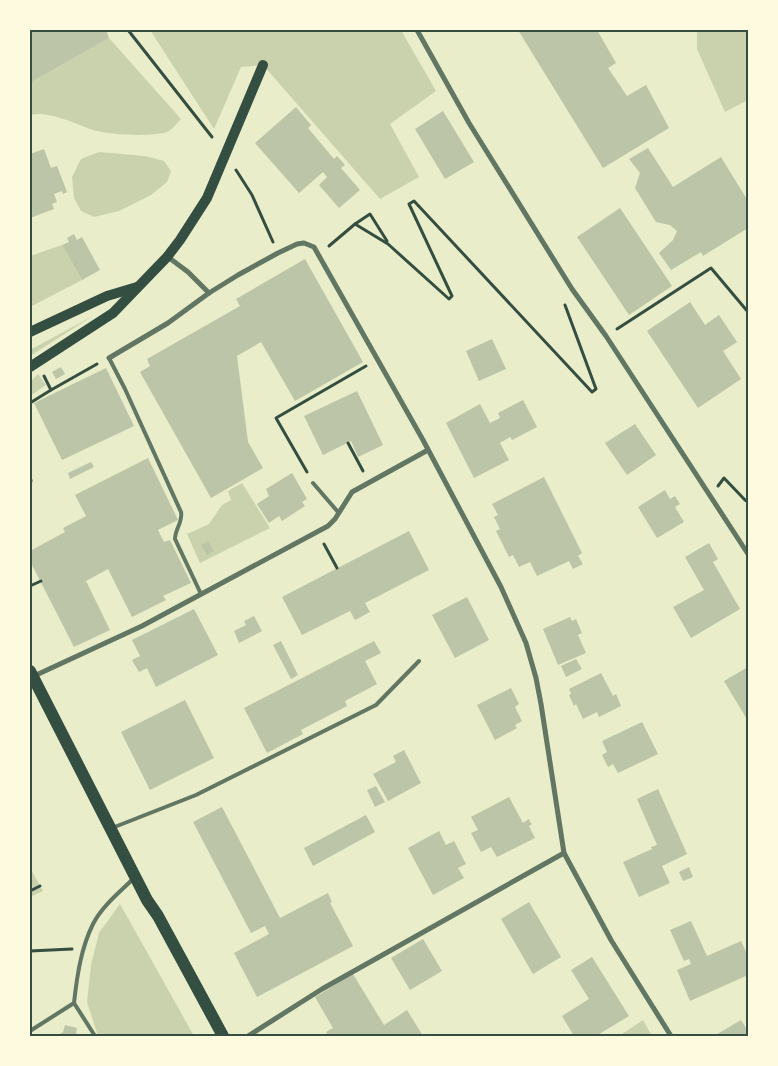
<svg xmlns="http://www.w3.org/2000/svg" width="778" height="1066" viewBox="0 0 778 1066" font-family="'Archivo Narrow',sans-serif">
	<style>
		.green { fill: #cad2ad }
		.building { fill: #bcc5a7 }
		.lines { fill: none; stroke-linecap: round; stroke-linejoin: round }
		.path { stroke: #344e41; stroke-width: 3 }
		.service { stroke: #617663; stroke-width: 4 }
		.minor { stroke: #617663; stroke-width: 5 }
		.secondary { stroke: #344e41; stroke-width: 10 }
		.primary { stroke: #344e41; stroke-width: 12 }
		.neatline { fill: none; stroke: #344e41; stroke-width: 2 }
	</style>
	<rect width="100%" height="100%" fill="#e9edc9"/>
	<g class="green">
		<polygon points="150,30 401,30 436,91 390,124 419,177 380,199 263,65 241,67 214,129"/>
		<polygon points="697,30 748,30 748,100 725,112 697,49"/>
		<path d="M109,38L181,119C177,123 172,130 167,132C152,137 108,135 93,130C76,124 48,110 30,115V83Z"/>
		<polygon points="99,152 145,156 164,161 171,171 167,182 151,195 119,211 94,217 81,211 74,198 72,177 81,159"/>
		<polygon points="62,245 82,280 30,307 30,256"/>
		<polygon points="93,316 30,356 30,350"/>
		<polygon points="38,374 46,385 30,396 30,382"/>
		<polygon points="242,483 270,528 200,563 187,534 209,524 222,505 231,500 228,491"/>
		<polygon points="30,868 43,891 30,897"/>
		<polygon points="120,904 194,1036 100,1036 97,1033 87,1002 91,965 99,933"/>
		<polygon points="643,1020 652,1036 619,1036"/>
	</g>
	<g class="building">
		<polygon points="39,30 106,30 109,38 30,83 30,33"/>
		<polygon points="518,30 571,30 572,32 576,30 597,30 616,63 608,68 627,96 646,85 669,128 603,168"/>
		<polygon points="296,107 311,125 308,128 334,159 337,156 345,165 341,168 360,190 339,208 319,185 327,177 323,172 299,193 255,143"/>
		<polygon points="443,111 474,162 445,179 415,129"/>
		<polygon points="648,148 673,187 721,157 748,201 748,228 703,256 701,252 671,270 659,253 673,240 677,231 670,225 656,222 635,188 640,173 629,159"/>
		<polygon points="44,149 51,168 57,166 67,192 63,194 62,191 54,194 57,202 52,204 54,209 30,218 30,154"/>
		<polygon points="620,208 672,286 629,315 577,237"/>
		<polygon points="74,234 77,240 82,237 100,270 82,280 62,245 69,242 67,238"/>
		<polygon points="305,259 363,362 295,401 261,342 237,356 248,442 263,468 211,498 140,372 150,366 147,359 240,306 236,299"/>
		<polygon points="690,302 705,325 719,315 737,342 723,351 741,379 698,408 647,331"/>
		<polygon points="492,339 506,369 479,381 466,351"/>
		<polygon points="61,367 65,374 56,379 52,372"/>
		<polygon points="106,368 134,426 62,460 34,403"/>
		<polygon points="357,391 383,445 358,457 351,441 323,455 304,416"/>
		<polygon points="523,400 537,427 512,440 510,437 500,443 509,460 474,478 446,423 480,404 490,423 500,418 498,413"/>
		<polygon points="635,424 656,455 627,475 605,443"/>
		<polygon points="148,458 178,520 158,530 164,542 170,540 191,583 163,596 166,600 132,617 108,569 86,581 110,630 74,647 30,561 30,551 65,532 63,528 86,516 75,495"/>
		<polygon points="91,462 94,467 70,479 68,473"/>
		<polygon points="292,473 307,499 302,502 305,506 282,521 279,516 269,523 257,504 269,496 266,489"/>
		<polygon points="544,477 582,553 578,556 583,564 573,569 569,561 537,576 530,562 519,567 513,555 509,557 496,531 500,529 494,517 498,515 492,504"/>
		<polygon points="665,490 670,499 675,496 680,504 675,507 684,522 657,538 638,507"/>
		<polygon points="409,531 429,570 365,603 370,612 355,620 350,611 302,635 282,597"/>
		<polygon points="208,541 214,551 207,555 201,545"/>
		<polygon points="709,543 718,559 713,562 740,609 691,638 673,607 704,590 685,557"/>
		<polygon points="467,597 489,640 455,658 432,615"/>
		<polygon points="194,609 218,655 156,687 147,668 139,672 132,660 140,656 132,640"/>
		<polygon points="254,616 262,631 239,643 234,631 246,625 244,621"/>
		<polygon points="570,617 572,621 576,619 582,633 578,635 586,653 558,665 543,629"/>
		<polygon points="281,641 298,675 291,679 273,645"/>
		<polygon points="374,641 381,653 365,661 377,684 345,701 347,706 301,730 303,734 267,753 244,708"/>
		<polygon points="576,659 582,669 566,677 561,666"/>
		<polygon points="748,667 748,721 724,681"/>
		<polygon points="601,673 613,696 616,694 621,706 599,717 597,712 583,719 576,704 574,706 569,695 571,694 569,689"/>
		<polygon points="511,688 519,704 515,707 522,721 515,725 517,728 495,740 477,705"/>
		<polygon points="185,700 214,758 150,790 121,732"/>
		<polygon points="642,722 658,754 618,773 613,764 608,767 602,755 607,752 602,741"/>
		<polygon points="404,750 421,783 388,801 373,774 396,762 393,756"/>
		<polygon points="376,786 385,802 375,807 367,790"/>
		<polygon points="658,789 687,854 662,866 670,883 639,897 623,862 652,849 651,847 657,845 637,799"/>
		<polygon points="509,797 523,823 529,819 530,822 532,824 529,826 535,838 497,857 491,847 481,852 471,833 478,830 471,817"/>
		<polygon points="222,807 280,918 328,893 332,902 330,903 353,946 257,997 234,953 269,934 265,926 251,933 193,822"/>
		<polygon points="366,815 375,832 313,866 304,848"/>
		<polygon points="439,831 446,845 454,841 466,864 458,868 464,878 433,895 408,848"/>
		<polygon points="689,867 693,877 683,881 679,872"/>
		<polygon points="529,902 561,957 533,974 501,919"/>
		<polygon points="691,921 707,956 741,941 748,956 748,975 690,1001 677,970 691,964 689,959 684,961 670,930"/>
		<polygon points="423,939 442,971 410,990 391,958"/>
		<polygon points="592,957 629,1016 596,1036 574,1036 562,1016 589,999 571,970"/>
		<polygon points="353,974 384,1025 407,1010 423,1036 328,1036 326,1032 333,1028 315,997"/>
		<polygon points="741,1020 748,1031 748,1036 714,1036"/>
		<polygon points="65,1025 77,1028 76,1033 78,1036 57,1036 63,1032"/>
	</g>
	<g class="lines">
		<g class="path">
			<polyline points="128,30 212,137"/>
			<polyline points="236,170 252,195 273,242"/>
			<polyline points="355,224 388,244 449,299 452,296 409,204 414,201 592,392 596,389 565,305"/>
			<polyline points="329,246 355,224 370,214 387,241"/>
			<polyline points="617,329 711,268 748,312"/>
			<polyline points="51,390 97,364"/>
			<polyline points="30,403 51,390 44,376"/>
			<polyline points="348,443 363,471"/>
			<polyline points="307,472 276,418 366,366"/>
			<polyline points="30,476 31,481 30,483"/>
			<polyline points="718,486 724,478 745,500 748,502"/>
			<polyline points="324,544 337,568"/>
			<polyline points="30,586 41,581"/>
			<polyline points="30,891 40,886"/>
			<polyline points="30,951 72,949"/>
		</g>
		<g class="service">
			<path d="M109,358L125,389L181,512C183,522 175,529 175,539L201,594"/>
			<polyline points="313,483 338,512"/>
			<polyline points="112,828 196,795 376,705 419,661"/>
			<polyline points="74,1003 95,1036"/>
			<path d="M30,1031L74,1003C77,976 81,948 93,924C102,906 120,892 134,878"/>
		</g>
		<g class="minor">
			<polyline points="417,30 469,123 572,289 606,336 748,554"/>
			<polyline points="168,257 188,272 209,293"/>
			<polyline points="109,358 168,323 209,293 238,275 278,253 297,244 304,243 314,247 423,440 501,587 526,643 536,678 541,704 564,853 611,940 671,1036"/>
			<polyline points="34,676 142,626 328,526 335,519 352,492 428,450"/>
			<polyline points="248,1036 322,989 564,853"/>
		</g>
		<g class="secondary">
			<polyline points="30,332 107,296 137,287"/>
			<polyline points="30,367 113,313 167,257 180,240 207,198 263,65"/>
		</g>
		<polyline class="primary" points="30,671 147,900 158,916 223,1036"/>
	</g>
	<rect width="778" height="1066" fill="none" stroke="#fefae0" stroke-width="62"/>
	<rect x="31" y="31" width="716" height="1004" class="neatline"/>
</svg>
